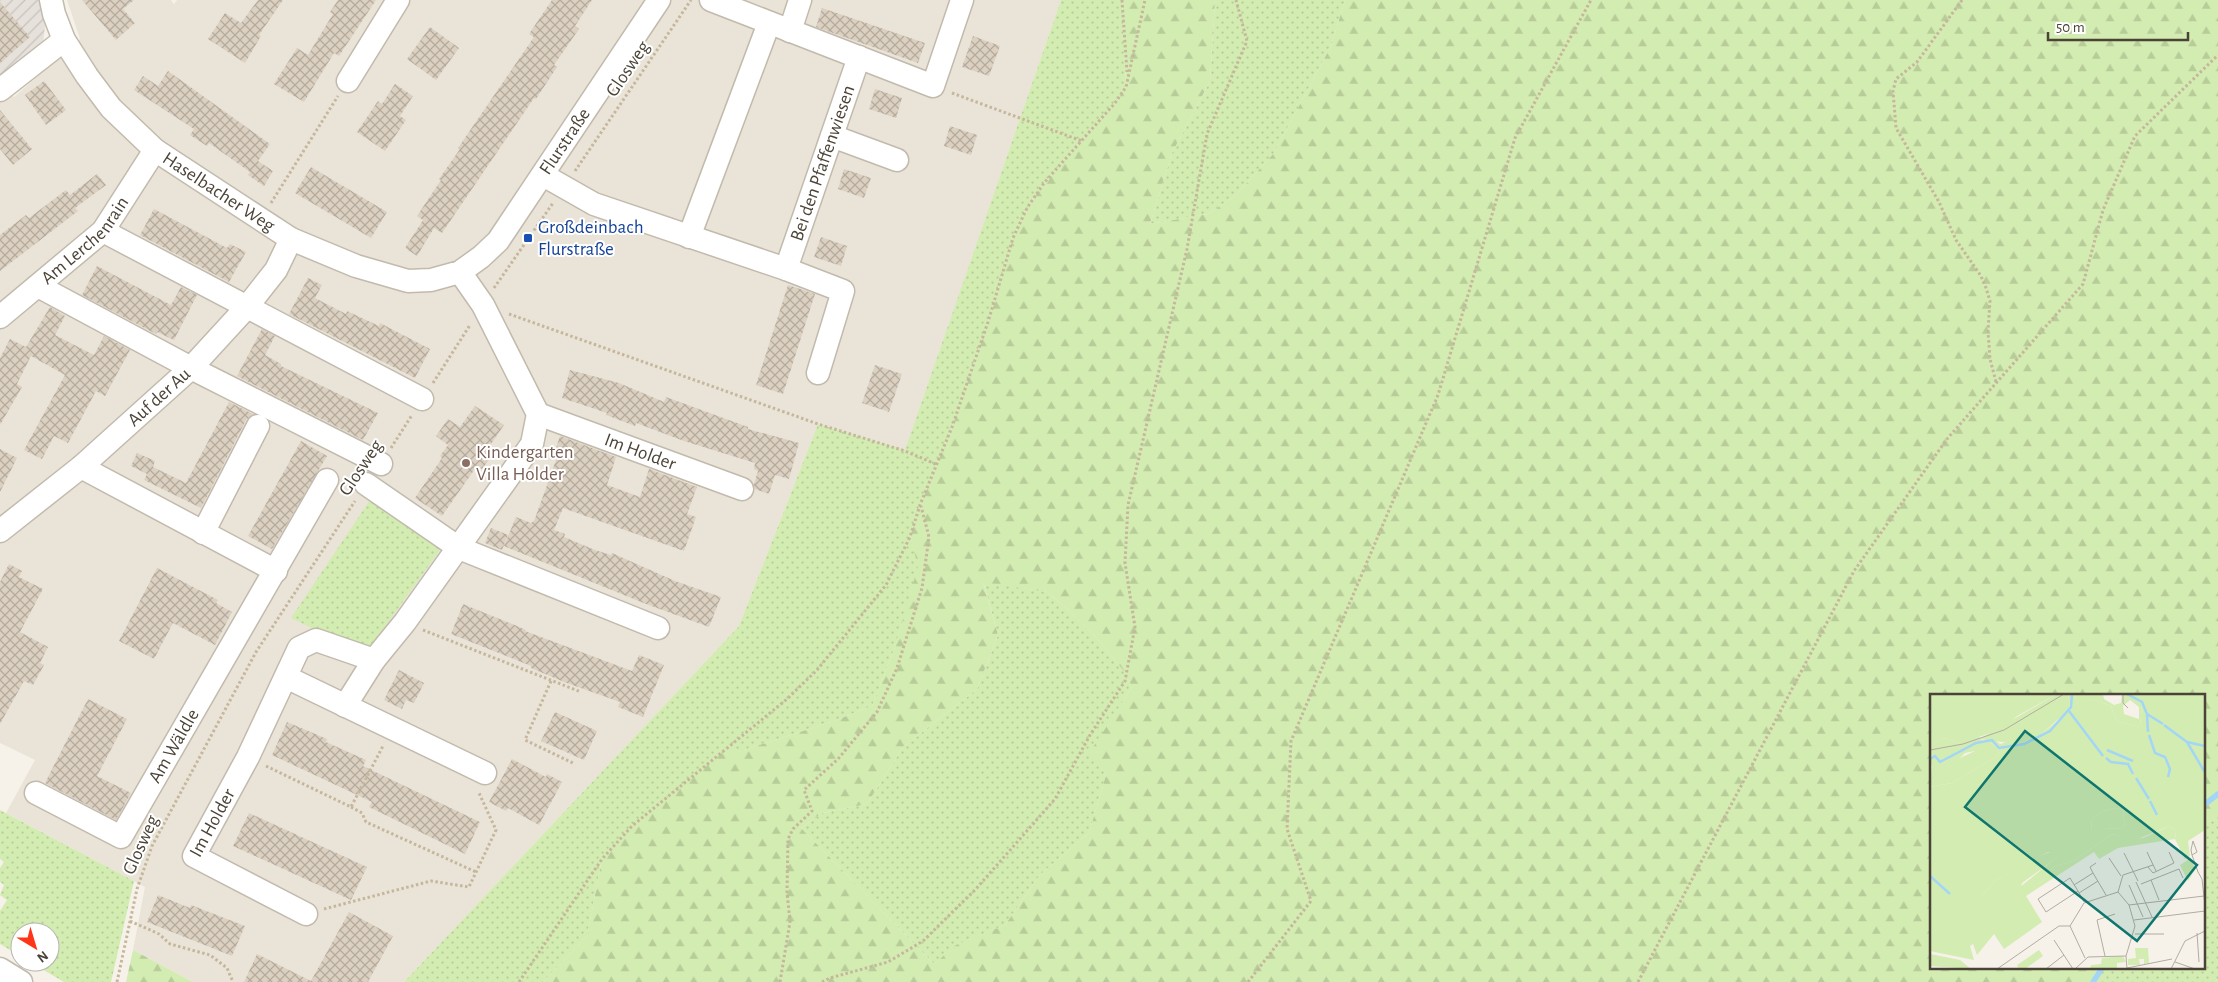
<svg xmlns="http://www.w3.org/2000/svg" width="2218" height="982" viewBox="0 0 2218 982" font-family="'Alegreya Sans',sans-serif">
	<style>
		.residential { fill: #eae4d8 }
		.industrial { fill: url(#industrial-furrows) }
		.grass { fill: url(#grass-dots) }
		.forest { fill: url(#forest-firs); fill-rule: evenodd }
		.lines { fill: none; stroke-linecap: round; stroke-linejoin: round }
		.stream { stroke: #a3d6f6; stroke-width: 5.5 }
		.building { fill: url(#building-cross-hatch) }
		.minor-casing { stroke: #c2baac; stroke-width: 25 }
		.path { stroke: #c5b69c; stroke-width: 3; stroke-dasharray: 2.5 2.5; stroke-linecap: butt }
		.minor { stroke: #fff; stroke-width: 22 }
		.transit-dot { fill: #1a4fb4; stroke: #fff; stroke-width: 2 }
		.education-dot { fill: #8d6e63; stroke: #fff; stroke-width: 2 }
		.labels { text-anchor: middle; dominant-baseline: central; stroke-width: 4; stroke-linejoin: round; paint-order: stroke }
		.street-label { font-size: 19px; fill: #4b4337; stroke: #fff }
		.transit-label { font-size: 19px; fill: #164399; stroke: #fff; text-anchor: start }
		.education-label { font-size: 19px; fill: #785e54; stroke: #fff; text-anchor: start }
		.inset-river { fill: none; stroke: #a3d6f6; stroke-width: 2.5 }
		.inset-road { fill: none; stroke: #b2aca2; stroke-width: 1 }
		.view { fill: #0f766e; fill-opacity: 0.15; stroke: #0f766e; stroke-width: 2.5 }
		.inset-edge { fill: none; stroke: #4b4337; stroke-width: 2.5 }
	</style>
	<defs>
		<pattern id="industrial-furrows" width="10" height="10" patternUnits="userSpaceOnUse" patternTransform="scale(1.25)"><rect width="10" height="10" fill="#e6e1db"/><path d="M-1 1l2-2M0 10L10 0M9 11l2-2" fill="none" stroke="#c7c2bd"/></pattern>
		<pattern id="grass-dots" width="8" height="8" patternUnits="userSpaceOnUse" patternTransform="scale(1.25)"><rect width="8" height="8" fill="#d3ecb1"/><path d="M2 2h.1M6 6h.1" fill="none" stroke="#b7cc99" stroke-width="1.8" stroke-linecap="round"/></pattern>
		<pattern id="forest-firs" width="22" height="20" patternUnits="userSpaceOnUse" patternTransform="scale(1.25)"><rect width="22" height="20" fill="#d3ecb1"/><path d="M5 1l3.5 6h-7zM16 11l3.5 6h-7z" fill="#b7cc99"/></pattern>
		<pattern id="building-cross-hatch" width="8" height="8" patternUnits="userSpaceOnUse" patternTransform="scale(1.25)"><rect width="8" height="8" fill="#dcd1c1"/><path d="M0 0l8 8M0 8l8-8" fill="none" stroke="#b4ab9e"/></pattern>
	</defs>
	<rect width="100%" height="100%" fill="#f6f2ea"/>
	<polygon class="residential" points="67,0 171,0 174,4 177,0 1061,0 905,451 818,424 739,626 404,982 193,982 133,950 145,887 6,813 35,760 0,743 0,81 14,97 80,39"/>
	<polygon class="industrial" points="0,0 39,0 45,26 43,45 0,81"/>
	<g class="grass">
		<polygon points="1061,0 1122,0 1126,87 1115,103 1044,183 1027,208 1013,238 988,322 952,427 920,505 910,537 919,566 895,647 872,706 834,721 744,750 726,750 602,859 587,936 543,982 404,982 739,626 818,424 905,450"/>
		<polygon points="1215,0 1345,0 1331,46 1274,153 1234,197 1208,214 1150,224 1172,153 1210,81"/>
		<polygon points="372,497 442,547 369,649 356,649 291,618"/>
		<polygon points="983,581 1047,592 1065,607 1094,635 1123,670 1132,687 1091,752 1106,775 1089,833 1040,875 1005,925 957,945 934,964 801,828 822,813 867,804 903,747 977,689 998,635"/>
		<polygon points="0,810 134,881 111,982 64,982 30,962 50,962 50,932 20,932 20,956 0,944 0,911 7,900 0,895 4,885 0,882 0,868 4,862 0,859"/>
		<polygon points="2218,818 2218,982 2090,982 2098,968 2204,968 2204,823"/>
	</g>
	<g class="forest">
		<path d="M1122,0H1215L1210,81L1172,153L1150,224L1208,214L1234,197L1274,153L1331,46L1345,0H2218V818L2204,823V696H1932V968H2098L2090,982H543L587,936L602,859L632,826L726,750H744L834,721L872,706L895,647L918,566L910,537L920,505L952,427L988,322L1013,238L1027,208L1044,183L1115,103L1126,87ZM983,582L1047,592L1065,607L1094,635L1123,670L1132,687L1090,752L1106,775L1089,833L1040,875L1005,925L956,945L934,964L801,828L822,813L867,804L903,747L977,689L998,635Z"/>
		<polygon points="133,950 193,982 126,982"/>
	</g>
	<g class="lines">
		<g class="stream">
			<polyline points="2204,805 2218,794"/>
			<polyline points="2093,982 2102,968"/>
		</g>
	</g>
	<g class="building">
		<polygon points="82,0 134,0 123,9 135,23 116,40"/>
		<polygon points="258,0 283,0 259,35 261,36 245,63 208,39 225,13 241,23"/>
		<polygon points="338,0 376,0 339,56 334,53 304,102 274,84 297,48 308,55 333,14 330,12"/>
		<polygon points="552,0 592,0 575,26 579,29 554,65 557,67 536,99 534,98 442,233 434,228 417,256 405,248 423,220 417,216 441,180 439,179 460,149 458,148 534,37 529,34"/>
		<polygon points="0,2 30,37 0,63"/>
		<polygon points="822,8 925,43 918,63 816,27"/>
		<polygon points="430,27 459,48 436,80 407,59"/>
		<polygon points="973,36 1000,46 989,76 962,67"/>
		<polygon points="168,71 270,144 258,161 273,171 264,186 248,175 250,172 209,143 207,146 190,135 194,129 134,90 143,76 158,86"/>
		<polygon points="44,81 66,110 46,125 25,95"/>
		<polygon points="395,84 413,96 400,116 406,120 385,151 357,132 378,101 382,104"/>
		<polygon points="875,89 902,98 896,118 869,109"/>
		<polygon points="0,110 32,149 13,165 0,149"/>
		<polygon points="950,126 977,135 971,155 944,146"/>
		<polygon points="311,167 387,212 371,238 295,193"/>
		<polygon points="844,169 871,178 864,198 838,189"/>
		<polygon points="97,174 106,185 75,208 78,211 0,271 0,235 26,215 29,218 66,190 70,195"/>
		<polygon points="154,209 227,248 230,244 246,252 229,282 140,235"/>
		<polygon points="821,237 847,246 841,266 814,257"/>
		<polygon points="97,266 171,305 181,287 197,295 174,340 157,332 156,334 82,295"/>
		<polygon points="308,278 322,285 315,298 346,314 347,311 379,326 380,323 430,349 415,378 289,314"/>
		<polygon points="788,285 815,294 783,394 756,385"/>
		<polygon points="50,307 65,316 55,335 94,355 104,336 130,350 105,396 96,391 68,443 54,436 42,459 24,450 65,375 31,356 17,384 22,387 0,425 0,358 10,339 26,347"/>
		<polygon points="262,329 275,336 265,355 281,364 281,366 378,413 363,440 237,376"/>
		<polygon points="875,365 902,374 889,412 862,403"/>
		<polygon points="570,370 619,383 664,402 666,397 748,427 748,429 799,443 789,479 775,475 769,494 755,489 754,484 758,471 754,469 755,463 684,441 636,423 635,426 606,415 607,413 562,398"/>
		<polygon points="229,402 253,414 246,420 201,508 144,480 147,474 131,466 137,453 155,461 153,467 186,483"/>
		<polygon points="475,406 504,425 489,447 495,451 482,469 477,466 442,516 415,498 442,458 440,456 448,445 436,436 448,419 460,427"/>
		<polygon points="560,436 616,457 607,485 640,497 649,469 697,487 687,514 696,517 684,551 563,508 554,530 565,534 564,537 595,550 611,555 612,553 675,581 721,597 709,627 646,604 504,546 516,517 531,523 534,521 559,452 555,451"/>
		<polygon points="301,441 327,456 272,549 248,536"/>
		<polygon points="0,449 17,458 0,492"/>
		<polygon points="491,528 508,535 502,550 485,543"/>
		<polygon points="9,564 22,571 19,577 43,589 20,632 48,647 40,663 44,665 33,685 24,681 0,724 0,582"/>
		<polygon points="157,568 218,600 216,603 232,612 215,645 173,623 154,659 119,641"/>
		<polygon points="463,604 517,626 526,630 525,631 632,671 639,655 664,665 643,717 618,707 620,702 564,682 531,668 531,666 451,634"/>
		<polygon points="399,670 424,683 414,703 406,700 402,709 384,700"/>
		<polygon points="88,699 127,719 97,776 131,793 116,820 45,783"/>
		<polygon points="555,712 597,731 584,760 541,741"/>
		<polygon points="287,722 327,739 326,742 366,760 363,766 480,822 465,854 369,807 372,802 272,755"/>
		<polygon points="512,759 546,777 547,774 562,782 539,825 508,808 506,811 489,802"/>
		<polygon points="249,813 367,867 351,900 233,846"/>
		<polygon points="158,895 190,908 191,905 245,926 232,956 147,922"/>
		<polygon points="349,912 393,936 368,982 244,982 257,954 311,981"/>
	</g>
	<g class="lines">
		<defs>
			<g id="minor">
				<path id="s1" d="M51,0L54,14L64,40L87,76L111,108L155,150L291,239L356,266L408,281L431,280L460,272L481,257L498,241L659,0"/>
				<polyline points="711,0 933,86 962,0"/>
				<polyline points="790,31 800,0"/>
				<polyline points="348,81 398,0"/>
				<polyline points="0,90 64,40"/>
				<polyline points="832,136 897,160"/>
				<polyline points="543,175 594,204 786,269"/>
				<polyline points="103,231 422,399"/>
				<polyline points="689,237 769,23"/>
				<polyline points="38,286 191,368 381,464"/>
				<path id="s2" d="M0,317L103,231L155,150"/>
				<path id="s3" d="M818,373L843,291L786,269L859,57"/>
				<path id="s4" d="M538,414L742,489"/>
				<polyline points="81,467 276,571"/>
				<polyline points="366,484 459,548 658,628"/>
				<path id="s5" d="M0,531L81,467L191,368L246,308L276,270L291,239"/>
				<polyline points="203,533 258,426"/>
				<polyline points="286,677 485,773"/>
				<polyline points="345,706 374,660 405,622 532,444 538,414 483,305 460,272"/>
				<path id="s6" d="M36,793L121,837L327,480"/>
				<path id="s7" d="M306,914L194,856L248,757L299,648L316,640L374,660"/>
				<polyline points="0,969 21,982"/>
			</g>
		</defs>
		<use href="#minor" class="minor-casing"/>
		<g class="path">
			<polyline points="1122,0 1127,72"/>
			<polyline points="1962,0 1917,62 1896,79 1893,91 1896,128 1939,202 1956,240 1981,276 1986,288 1990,301 1988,331 1990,359 1996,382"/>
			<polyline points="952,93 1082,141"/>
			<polyline points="575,171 691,0"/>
			<polyline points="271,203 338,96"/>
			<polyline points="494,288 553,203"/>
			<polyline points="509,314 818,424 905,451 938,465"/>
			<polyline points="433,383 470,325"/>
			<polyline points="391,448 412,415"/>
			<polyline points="423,630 581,692"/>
			<polyline points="551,681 525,740 575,764"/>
			<polyline points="266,766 351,807 383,746"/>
			<polyline points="351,807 362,813 366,822 476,872"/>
			<polyline points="324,909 431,881 469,887 496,830 479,793"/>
			<polyline points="130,921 159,934 170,944 210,955 227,968 233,982"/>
			<polyline points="117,982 137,889 152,846 256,652 355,501"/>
			<polyline points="519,982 602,859 632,826 787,699 817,670 886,585 910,537 920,505 952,427 988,322 1013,238 1027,208 1044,183 1115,103 1126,87 1145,0"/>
			<polyline points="780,982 790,922 787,892 788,839 793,829 812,811 804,790 838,759 877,712 897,668 922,588 929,537 921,506"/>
			<polyline points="822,982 830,978 888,962 923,941 975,890 1055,799 1090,735 1125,681 1135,627 1125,563 1128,505 1187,249 1207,134 1247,41 1236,0"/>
			<polyline points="1248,982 1311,901 1287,829 1291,741 1438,395 1515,138 1591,0"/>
			<polyline points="1638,982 1854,571 1947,439 2083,284 2103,210 2135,136 2218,55"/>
		</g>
		<use href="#minor" class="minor"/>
	</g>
	<rect class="transit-dot" x="523" y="233" width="10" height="10" rx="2.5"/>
	<circle class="education-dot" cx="466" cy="463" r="5"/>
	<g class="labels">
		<g class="street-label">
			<text transform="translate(628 69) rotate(-56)">Glosweg</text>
			<text stroke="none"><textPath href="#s1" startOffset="695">Flurstraße</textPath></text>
			<text stroke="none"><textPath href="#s3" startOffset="259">Bei den Pfaffenwiesen</textPath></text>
			<text stroke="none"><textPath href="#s1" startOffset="262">Haselbacher Weg</textPath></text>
			<text stroke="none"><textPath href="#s2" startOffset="115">Am Lerchenrain</textPath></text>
			<text stroke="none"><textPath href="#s5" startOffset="208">Auf der Au</textPath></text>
			<text stroke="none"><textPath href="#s4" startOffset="109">Im Holder</textPath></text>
			<text transform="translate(361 468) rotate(-56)">Glosweg</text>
			<text stroke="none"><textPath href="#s6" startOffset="201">Am Wäldle</textPath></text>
			<text stroke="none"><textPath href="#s7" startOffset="164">Im Holder</textPath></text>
			<text transform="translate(141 845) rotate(-66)">Glosweg</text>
		</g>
		<g class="transit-label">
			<text x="538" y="227">Großdeinbach<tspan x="538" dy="22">Flurstraße</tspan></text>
		</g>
		<g class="education-label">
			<text x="476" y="452">Kindergarten<tspan x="476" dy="22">Villa Holder</tspan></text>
		</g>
	</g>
	<g transform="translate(1930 694)">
		<rect width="275" height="275" fill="#f6f2ea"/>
		<path d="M127,0H138L140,15L109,42L88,50L49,45ZM154,0H173L174,5L184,11L191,9L192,0H198L212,11L210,33L186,27L181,12L162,5L147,12L145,1ZM200,6L209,13V25L194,20L193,12ZM16,44L33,51L19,62L0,61V50ZM61,49L67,53L69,61L22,89L0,93L2,69L28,65L45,57L50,60ZM185,114L193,116L195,134L173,135L166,143L162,138L161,125L173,117ZM239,132L246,137L245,145L188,154L169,165L164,158L96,202L112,228L74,255L64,240L47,261L43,250L40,252L44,266L0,257V238L38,226L52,212V202L66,186L107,163L123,157L132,160L92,189L90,196L111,188L125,172L143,167L182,140L197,145L213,144ZM261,164L265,176L258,187L250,171ZM205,254H218L219,269L214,270V265H209L210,271H198V265L206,264ZM109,256L113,262L95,275H89L87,271ZM0,260L30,266L41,275L0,272ZM193,262L196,268L187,269V275H160L161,271L171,270L172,264Z" fill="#d3ecb1" fill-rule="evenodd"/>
		<path d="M0,0H127L87,22L73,34L49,43L53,47L63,44L70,50L80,47L88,50L109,42L130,25L140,15L138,0H154L145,1L147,11L162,5L181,12L186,27L210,33L212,11L198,0H275V136L258,147L260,162L255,165L245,145L246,137L239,132L208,145H196L182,140L143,167L125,172L111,188L75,205L131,160L118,158L66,186L52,202V212L45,226L0,238V93L22,89L69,61L67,53L61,49L55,60L47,61L44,57L35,59L24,70L14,66L13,71H0V61L16,59L20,62L21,52L33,51L16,44L0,50ZM185,114L193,116L195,134L173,135L166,142L162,138L161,125L173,117Z" fill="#d3ecb1" fill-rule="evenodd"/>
		<path class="inset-river" d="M197,0L212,8L217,20L218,38M139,17L173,62M217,20L233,30M234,31L257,48L275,52M219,41L225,59L235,63L240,75L238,83M257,48L274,77M177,56L203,67M176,64L181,68L198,70L203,80M0,65L5,62L10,68L46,49L62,46L69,54L94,50L120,37L141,13L142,0M206,84L219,105M220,107L227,121M0,182L20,200"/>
		<path class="inset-road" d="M193,0V9L198,14M0,56L33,50L74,36L134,0M217,158L226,177M194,159L208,187M262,161L267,158L263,147L261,156L262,161L268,178L272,185L275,212M179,164L191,182M218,173L223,179L244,169L239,158M163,179L176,201M221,186L229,206M206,188L222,223M211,190L249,175L253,184M144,191L163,179L160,173L166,169M199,191L213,223M148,197L116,218L108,205L140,184L148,197L153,206L154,208M188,198L199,211L205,232L196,262L197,275M188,198L193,181L223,171M149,199L168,187M199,211L274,202M204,226L275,217M267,239L269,268M205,240H234M124,246L143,275M175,262L167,226L185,220M155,264L140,232L154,209L188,198M245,268L265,275M197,274L242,265M67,275L129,232H140M116,275L134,261M145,275L158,263L196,262M241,275L255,247L275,237"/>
		<path class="view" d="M95,37L267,171L207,247L35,113Z"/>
		<rect width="275" height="275" class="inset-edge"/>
	</g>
	<g transform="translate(35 947) rotate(142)"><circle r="24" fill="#ffffff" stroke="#b7b4af"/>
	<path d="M0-4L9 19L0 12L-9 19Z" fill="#ff3518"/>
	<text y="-8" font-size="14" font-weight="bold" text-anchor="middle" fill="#4b4337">N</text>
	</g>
	<path d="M2048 32v8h140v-8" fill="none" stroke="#4b4337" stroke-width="2.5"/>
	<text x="2056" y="32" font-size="15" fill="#4b4337" stroke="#ffffff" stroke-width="4" paint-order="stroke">50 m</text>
</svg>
